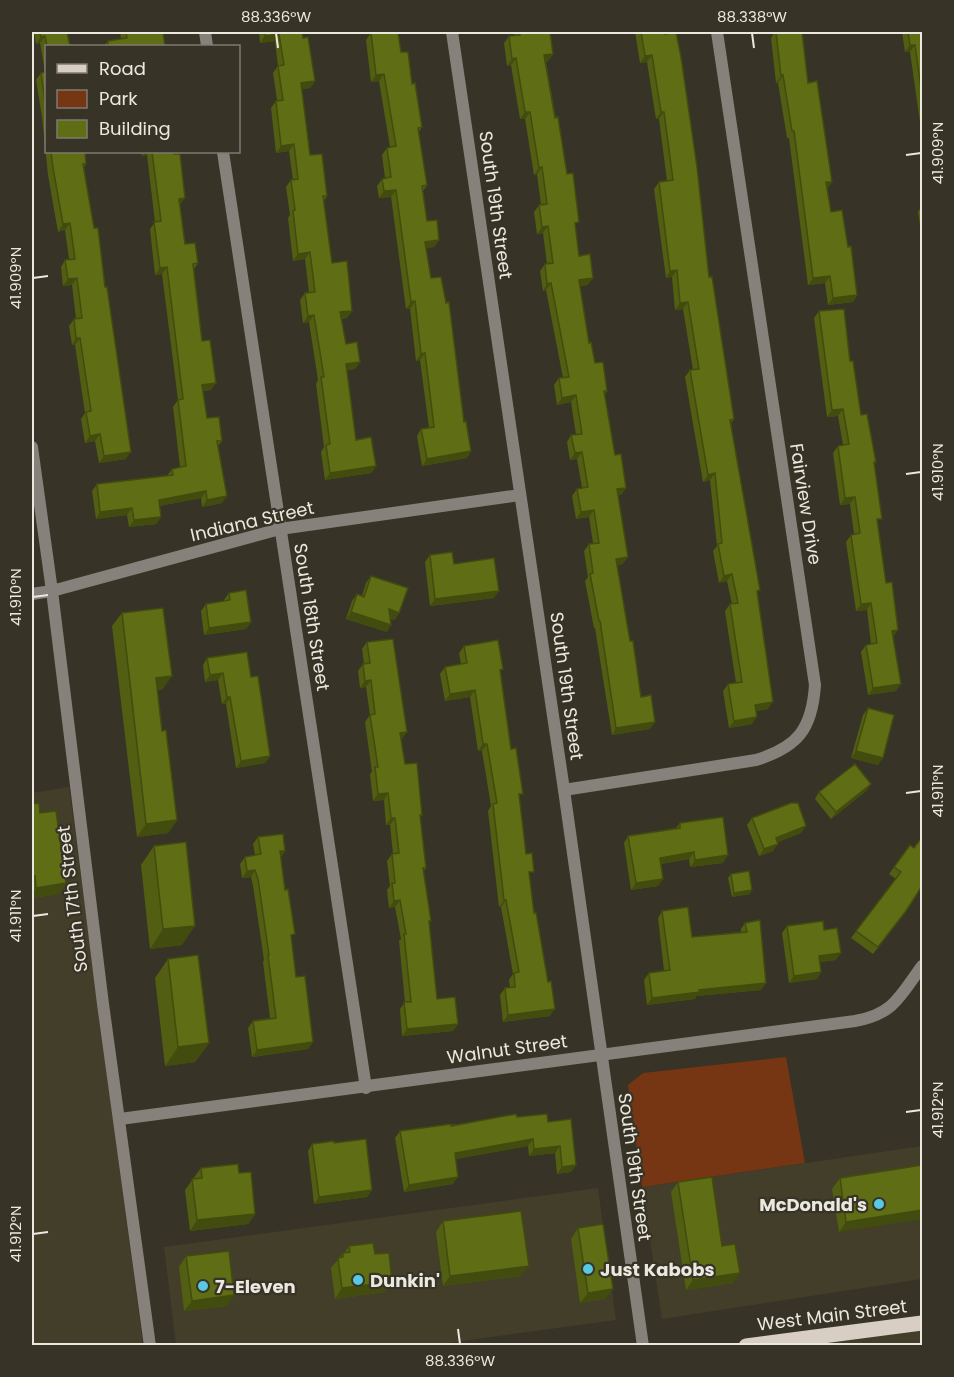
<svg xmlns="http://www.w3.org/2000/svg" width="954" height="1377" viewBox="0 0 954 1377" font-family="Poppins,sans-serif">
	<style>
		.built { fill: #433e2a }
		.green { fill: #763613 }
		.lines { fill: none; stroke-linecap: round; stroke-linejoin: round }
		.street { stroke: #86817b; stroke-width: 12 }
		.primary { stroke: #d8cec3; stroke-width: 15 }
		.wall { fill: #525e11 }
		.shaded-wall { fill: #424c0e }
		.building { fill: #5f6d14; stroke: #424c0e; stroke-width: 1.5 }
		.ticks { fill: none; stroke: #eae8df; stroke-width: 2 }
		.poi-dot { fill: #58c9e3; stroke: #373326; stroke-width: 2 }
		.labels { text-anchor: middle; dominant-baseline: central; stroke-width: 4.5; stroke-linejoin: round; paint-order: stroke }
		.street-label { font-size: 18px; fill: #eae8df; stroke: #373326 }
		.poi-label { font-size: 18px; font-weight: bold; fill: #eae8df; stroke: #373326; text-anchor: start }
		.neatline { fill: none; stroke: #eae8df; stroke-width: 2 }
		.ticks-label { font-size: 15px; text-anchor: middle; fill: #eae8df }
	</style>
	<rect width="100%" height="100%" fill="#373326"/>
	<g class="built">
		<polygon points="69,787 143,1345 32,1345 32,793"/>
		<polygon points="922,1146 922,1279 662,1319 642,1187"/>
		<polygon points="598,1188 616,1320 427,1346 176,1345 164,1247"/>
		<polygon points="922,1331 922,1345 810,1345"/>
	</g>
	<polygon class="green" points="786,1057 805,1163 642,1187 628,1085 643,1073"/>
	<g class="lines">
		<g class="street">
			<polyline points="205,32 207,46"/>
			<polyline points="452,32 564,790 643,1346"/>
			<polyline points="223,152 366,1088"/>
			<polyline points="32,447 52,591 103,1004 150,1346"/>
			<polyline points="32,594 52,591 280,529 520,495"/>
			<path d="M564,790L756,760C798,747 812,729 815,685L717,32"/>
			<path d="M120,1119C365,1088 610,1052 855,1021C894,1014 900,996 922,966"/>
		</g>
		<polyline class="primary" points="746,1346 922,1323"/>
	</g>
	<g class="wall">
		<polygon points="34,32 67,32 70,46 74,46 46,46 46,152 85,152 86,164 84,167 126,459 99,463 95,441 85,443 81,419 85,413 75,345 72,345 69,326 74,319 76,319 72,285 63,286 61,267 65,260 69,259 65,230 58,232 48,175 42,117 36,80 41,73 45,72 40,43 36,44"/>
		<polygon points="120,32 163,32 165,46 104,46 108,41 121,39"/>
		<polygon points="259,32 302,32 303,38 315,81 310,88 302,89 310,155 327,196 324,201 332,263 352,311 347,318 341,319 346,344 360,362 355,369 347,370 356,440 376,466 371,473 325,480 321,452 324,447 316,384 318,380 309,322 303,323 300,300 305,293 309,293 305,259 293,261 288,218 290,215 286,187 291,180 293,180 289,151 276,153 271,108 276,101 277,100 273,73 278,66 275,41 260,43"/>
		<polygon points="375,32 398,32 401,52 412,84 422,127 418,133 427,185 423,191 427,221 439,240 434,247 426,248 431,278 471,451 467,458 422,466 417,436 421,429 429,428 420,360 416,361 410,309 406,309 391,197 379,198 377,186 382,179 385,178 382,155 387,148 390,147 379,81 371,82 366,40 371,33 376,32"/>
		<polygon points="514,32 550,32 553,54 548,61 546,62 575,228 579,256 588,285 580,286 589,343 595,363 607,391 604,395 615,455 626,488 621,495 618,495 623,564 617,565 630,641 641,697 650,729 612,735 595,628 594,628 585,581 588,577 584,551 589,544 593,543 589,517 576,519 572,496 577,489 582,488 577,459 570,460 567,442 571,435 576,435 571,402 557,405 554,385 559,378 563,378 546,290 543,291 540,271 545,264 547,264 543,233 537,234 534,212 539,205 541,205 537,174 534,175 525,119 520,119 511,65 507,66 504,43 509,36 514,36"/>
		<polygon points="635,32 665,32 734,419 731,423 757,594 768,709 756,711 752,724 729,728 723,691 728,684 736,683 725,611 730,604 732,604 727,581 719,583 713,551 717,546 710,480 703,482 685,377 690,370 693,370 683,309 675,310 672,277 666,278 654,189 659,182 667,181 659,119 656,119 647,62 640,63"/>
		<polygon points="772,32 802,32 808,83 832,182 827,189 831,212 848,247 857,295 853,302 828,305 825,283 808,285 789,138 787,138 778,83 776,83 771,38 773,35"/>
		<polygon points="902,32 922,32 922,136 910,52 905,52"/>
		<polygon points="141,152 173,152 185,244 198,263 194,269 202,341 211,390 203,391 207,418 222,441 218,446 222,503 202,507 201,498 159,506 161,517 156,524 129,527 127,515 96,519 92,491 97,484 167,476 172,469 180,467 173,407 178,400 162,274 155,275 150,229 155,222 147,155 142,156"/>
		<polygon points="922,205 922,237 918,212"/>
		<polygon points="819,311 850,361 861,415 876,462 874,465 878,524 893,637 896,691 868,695 861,652 866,645 871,644 867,610 856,611 846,542 851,535 854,534 850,504 840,505 833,453 838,446 843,445 838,416 827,417 814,318"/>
		<polygon points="430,555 454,564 494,598 430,606 425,562"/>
		<polygon points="371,576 395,620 390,619 387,632 346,619 352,601 357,594 362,596 366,583"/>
		<polygon points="229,593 251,622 246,629 204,635 201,611 206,604 224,601 224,600"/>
		<polygon points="122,613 163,689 157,690 162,731 177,820 168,833 137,837 112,626"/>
		<polygon points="367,642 407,732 401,739 405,764 422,815 420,817 426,868 423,872 437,999 458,1024 453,1031 402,1036 400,1009 405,1002 399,941 401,939 395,907 389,908 387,890 390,886 387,861 392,854 393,854 390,825 386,825 384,800 373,801 370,774 372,772 365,722 370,715 366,687 360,688 358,671 363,664 364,664 362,649"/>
		<polygon points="464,646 501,673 511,749 519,799 534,913 550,1016 503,1022 500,995 505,988 510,988 509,980 513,974 501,907 499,907 488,811 491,806 482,751 478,751 477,744 470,697 445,701 440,674 445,667 461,664 459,653"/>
		<polygon points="207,658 251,677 270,756 265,763 236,768 226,704 222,704 218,680 205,682 203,665"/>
		<polygon points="868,708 878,765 851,758 863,715"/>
		<polygon points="871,784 866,791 831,819 815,799 819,792"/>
		<polygon points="32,804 40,813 59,894 32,898"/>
		<polygon points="752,818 801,833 777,842 773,851 759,856 747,825"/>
		<polygon points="680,823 723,863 690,867 689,859 661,864 658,886 631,890 624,843 628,836 676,828"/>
		<polygon points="258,837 281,857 296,977 313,1042 308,1049 252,1057 248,1028 253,1021 270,1018 263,962 264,960 253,886 251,877 242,878 240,864 245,857 255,855 253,844"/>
		<polygon points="154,846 182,945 150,949 141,865"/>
		<polygon points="914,848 901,918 873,954 851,938 896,879 889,874 905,852"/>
		<polygon points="731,874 750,894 732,897 728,878"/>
		<polygon points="662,911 692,937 741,932 741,929 745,923 761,990 696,996 695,999 647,1005 644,980 649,973 664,971 658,918"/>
		<polygon points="787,926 824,930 836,960 820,962 821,972 817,979 789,983 782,933"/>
		<polygon points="168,959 209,1043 195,1062 165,1066 155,978"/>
		<polygon points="517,1117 548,1122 576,1165 571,1172 557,1174 555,1153 529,1156 528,1146 456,1159 453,1184 404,1192 395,1138 400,1131"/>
		<polygon points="334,1143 372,1190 367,1197 314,1204 308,1151 312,1144"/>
		<polygon points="922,1165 839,1232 832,1189 840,1178"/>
		<polygon points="201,1168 239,1173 255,1214 248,1224 190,1231 185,1190"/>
		<polygon points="678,1182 722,1246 733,1283 686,1290 671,1192"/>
		<polygon points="443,1221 521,1276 443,1286 436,1232"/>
		<polygon points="578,1228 605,1299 580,1303 571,1239"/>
		<polygon points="349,1246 375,1254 385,1292 335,1299 331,1268 343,1253 345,1252"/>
		<polygon points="186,1256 227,1306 184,1311 179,1267"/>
	</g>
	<g class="shaded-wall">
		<polygon points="279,34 275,41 260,43 265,36"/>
		<polygon points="45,36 40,43 36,44 41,37"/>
		<polygon points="910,45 915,45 910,52 905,52"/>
		<polygon points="553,54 548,61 540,62 544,55"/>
		<polygon points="652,55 647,62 640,63 645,56"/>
		<polygon points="516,58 511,65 507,66 512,59"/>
		<polygon points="384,74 379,81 371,82 376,75"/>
		<polygon points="783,75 778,83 776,83 781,76"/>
		<polygon points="315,81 310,88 297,90 301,83"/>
		<polygon points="525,112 530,112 525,119 520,119"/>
		<polygon points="661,112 664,112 659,119 656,119"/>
		<polygon points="294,144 289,151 276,153 281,146"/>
		<polygon points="145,152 149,152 147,155 142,156"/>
		<polygon points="542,167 537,174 534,175 539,168"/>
		<polygon points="826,182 832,182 827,189"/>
		<polygon points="396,190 391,197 379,198 384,191"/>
		<polygon points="185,198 180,205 179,199"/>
		<polygon points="70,223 65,230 58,232 63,224"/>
		<polygon points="548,226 543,233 537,234 542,227"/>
		<polygon points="439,240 434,247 420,249 425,242"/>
		<polygon points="310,252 305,259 293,261 298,254"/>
		<polygon points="167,267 162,274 155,275 160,268"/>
		<polygon points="677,270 672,277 666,278 670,271"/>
		<polygon points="830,276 825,283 808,285 813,278"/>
		<polygon points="77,278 72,285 63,286 68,279"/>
		<polygon points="593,278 588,285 574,287 579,280"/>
		<polygon points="551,283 546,290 543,291 547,284"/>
		<polygon points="857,295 853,302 828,305 833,298"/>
		<polygon points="415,301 410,309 406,309 411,302"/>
		<polygon points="688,302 683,309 675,310 680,303"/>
		<polygon points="352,311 347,318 335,319 340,312"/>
		<polygon points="314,315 309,322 303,323 308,316"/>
		<polygon points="76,338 80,338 75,345 72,345"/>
		<polygon points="425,353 420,360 416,361 421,354"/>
		<polygon points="360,362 355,369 341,371 346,364"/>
		<polygon points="216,383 211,390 198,392 202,385"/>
		<polygon points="576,395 571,402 557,405 562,398"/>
		<polygon points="843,409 838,416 827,417 832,410"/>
		<polygon points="100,434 95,441 85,443 90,436"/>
		<polygon points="471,451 467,458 422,466 427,459"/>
		<polygon points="131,452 126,459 99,463 104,456"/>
		<polygon points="582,452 577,459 570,460 575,453"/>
		<polygon points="376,466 371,473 325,480 330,473"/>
		<polygon points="715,473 710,480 703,482 708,475"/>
		<polygon points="626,488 621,495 612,496 617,489"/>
		<polygon points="206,491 201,498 154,507 159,500"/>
		<polygon points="227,496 222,503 202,507 207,500"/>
		<polygon points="855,497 850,504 840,505 845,498"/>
		<polygon points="132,508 127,515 96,519 100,512"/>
		<polygon points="594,510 589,517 576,519 581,512"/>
		<polygon points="161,517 156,524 129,527 134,520"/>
		<polygon points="628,557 623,564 611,566 616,559"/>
		<polygon points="732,574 727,581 719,583 724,576"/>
		<polygon points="499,591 494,598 430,606 435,599"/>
		<polygon points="871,603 867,610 856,611 861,604"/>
		<polygon points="389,609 399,613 395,620 384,616"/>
		<polygon points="351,612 391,625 387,632 346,619"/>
		<polygon points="251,622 246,629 204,635 209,628"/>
		<polygon points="898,630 893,637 892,631"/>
		<polygon points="223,673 218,680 205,682 210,675"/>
		<polygon points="172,676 163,689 146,691 156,678"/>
		<polygon points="371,680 366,687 360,688 365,681"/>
		<polygon points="901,684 896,691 868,695 873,688"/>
		<polygon points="475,690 470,697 445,701 450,694"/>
		<polygon points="227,697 230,697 226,704 222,704"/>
		<polygon points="773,702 768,709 750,712 755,705"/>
		<polygon points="757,717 752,724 729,728 734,721"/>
		<polygon points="655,722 650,729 612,735 616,728"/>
		<polygon points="407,732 402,739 395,740 400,733"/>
		<polygon points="483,744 487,744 482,751 478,751"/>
		<polygon points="856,751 883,758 878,765 851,758"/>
		<polygon points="270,756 265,763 236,768 241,761"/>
		<polygon points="871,784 866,791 831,819 836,812"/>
		<polygon points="388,793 384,800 373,801 378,794"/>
		<polygon points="391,818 395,818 390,825 386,825"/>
		<polygon points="177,820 168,833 137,837 146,824"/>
		<polygon points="806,826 801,833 771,845 776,838"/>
		<polygon points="778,844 773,851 759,856 764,849"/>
		<polygon points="280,851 285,851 281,858"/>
		<polygon points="694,852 689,859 655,865 660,858"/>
		<polygon points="728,855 723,863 690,867 695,860"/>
		<polygon points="255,870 251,877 242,878 247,871"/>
		<polygon points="663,879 658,886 631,890 636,883"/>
		<polygon points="66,883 59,894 32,898 32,894 36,888"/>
		<polygon points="752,890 750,894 732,897 734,893"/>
		<polygon points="400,900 395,907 389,908 394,901"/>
		<polygon points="504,900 506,900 501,907 499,907"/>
		<polygon points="195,926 182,945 150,949 163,929"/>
		<polygon points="841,953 836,960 814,963 819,956"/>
		<polygon points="821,972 817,979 789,983 794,976"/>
		<polygon points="766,983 761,990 696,996 695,999 647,1005 652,998 699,990"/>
		<polygon points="555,1009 550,1016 503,1022 508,1015"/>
		<polygon points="458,1024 453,1031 402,1036 407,1029"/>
		<polygon points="313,1042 308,1049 252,1057 257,1050"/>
		<polygon points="209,1043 195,1062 165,1066 178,1047"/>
		<polygon points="533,1139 528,1146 450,1160 455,1153"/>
		<polygon points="560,1146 555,1153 529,1156 534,1149"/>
		<polygon points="576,1165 571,1172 557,1174 562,1167"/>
		<polygon points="458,1177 453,1184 404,1192 409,1185"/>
		<polygon points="372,1190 367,1197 314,1204 319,1197"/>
		<polygon points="922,1210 922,1219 839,1232 846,1222"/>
		<polygon points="255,1214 248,1224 190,1231 197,1220"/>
		<polygon points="529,1266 521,1276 443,1286 450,1276"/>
		<polygon points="740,1273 733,1283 686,1290 693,1280"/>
		<polygon points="392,1282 385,1292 335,1299 342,1288"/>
		<polygon points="613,1289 605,1299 580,1303 588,1293"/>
		<polygon points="234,1295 227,1306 184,1311 192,1301"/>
	</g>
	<g class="building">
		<polygon points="40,32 67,32 70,46 74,46 47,46 45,36 41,37"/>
		<polygon points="126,32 163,32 165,46 108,46 108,41 127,38"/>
		<polygon points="264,32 302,32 303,38 308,37 315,81 301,83 310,155 322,154 327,196 323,196 332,263 347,261 352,311 340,312 346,344 357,342 360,362 346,364 356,440 371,437 376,466 330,473 326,445 330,444 321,377 324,377 314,315 308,316 305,293 315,292 310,252 298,254 293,211 295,210 291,180 298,179 294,144 281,146 276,101 283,100 278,66 284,65 279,34 265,36"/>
		<polygon points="381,32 398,32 401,52 408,52 412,84 415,83 422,127 418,128 427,185 422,186 427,221 437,220 439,240 425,242 431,278 441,277 446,303 449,302 464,422 466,421 471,451 427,459 421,429 434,427 425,353 421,354 415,301 411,302 396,190 384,191 382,179 391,177 387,148 396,146 384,74 376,75 371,33"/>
		<polygon points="519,32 550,32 553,54 544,55 555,118 558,117 567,174 573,173 579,222 575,223 579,256 590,254 593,278 579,280 589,343 591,342 595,363 603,362 607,391 604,391 615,455 621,454 626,488 617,489 628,557 616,559 630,641 633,641 641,697 651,695 655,722 616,728 600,621 599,621 590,574 593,573 589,544 599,543 594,510 581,512 577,489 588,487 582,452 575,453 571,435 582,434 576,395 562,398 559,378 569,377 551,283 547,284 545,264 553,263 548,226 542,227 539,205 547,204 542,167 539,168 530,112 525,112 516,58 512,59 509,36 520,35"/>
		<polygon points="641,32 665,32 665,34 676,32 681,57 697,167 709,277 712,277 734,419 730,420 760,590 757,591 773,702 755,705 757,717 734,721 728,684 742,682 730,604 738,603 732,574 724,576 718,544 722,543 715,473 708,475 690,370 699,369 688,302 680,303 677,270 670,271 659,182 673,180 664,112 661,112 652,55 645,56"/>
		<polygon points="776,32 802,32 808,83 817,81 832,182 826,182 831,212 842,210 848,247 851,246 857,295 833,298 830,276 813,278 794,131 792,131 783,75 781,76"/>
		<polygon points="908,32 922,32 922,96 915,45 910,45"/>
		<polygon points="46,72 46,107 41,73"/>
		<polygon points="51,152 85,152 86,164 83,164 94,228 98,228 105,287 107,287 131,452 104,456 100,434 90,436 86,412 91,411 80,338 76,338 74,319 82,318 77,278 68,279 65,260 75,259 70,223 63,224 53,168"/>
		<polygon points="152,152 173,152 174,154 180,154 185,198 179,199 185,244 195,243 198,263 193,264 202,341 210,340 216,383 202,385 207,418 219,417 222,441 217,441 227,496 207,500 206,491 159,500 161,517 134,520 132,508 100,512 97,484 173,475 172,469 186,466 178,400 183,399 167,267 160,268 154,222 161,221"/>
		<polygon points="844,309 850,361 853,361 861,415 867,414 876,462 874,462 882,519 877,519 886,583 892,582 898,630 892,631 901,684 873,688 866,645 877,643 871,603 861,604 851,535 860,533 855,497 845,498 838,446 849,444 843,409 832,410 819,311"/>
		<polygon points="452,552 454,564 494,558 499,591 435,599 430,555"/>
		<polygon points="371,576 408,588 399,613 389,609 391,625 351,612 357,594 364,597"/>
		<polygon points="246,590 251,622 209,628 206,604 230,600 229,593"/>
		<polygon points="163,608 172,676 156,678 162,731 166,730 177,820 146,824 122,613"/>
		<polygon points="393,639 407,732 400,733 405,764 417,763 422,815 420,815 426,868 423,868 431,921 429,921 437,999 455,997 458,1024 407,1029 404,1002 411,1002 404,934 406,934 400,900 394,901 392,883 395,883 392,854 399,853 395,818 391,818 388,793 378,794 375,767 378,767 370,715 375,714 371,680 365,681 363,664 370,663 367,642"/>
		<polygon points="498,640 503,669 500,670 511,749 516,748 523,794 519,794 526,854 532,853 534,872 529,872 534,913 536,912 548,982 551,981 555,1009 508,1015 505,988 515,987 514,973 519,972 506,900 504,900 493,804 497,803 487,744 483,744 482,737 475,690 450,694 445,667 467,663 464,646"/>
		<polygon points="247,652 251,677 258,676 270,756 241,761 230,697 227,697 223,673 210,675 207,658"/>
		<polygon points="868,708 894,715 883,758 856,751"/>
		<polygon points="855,764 871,784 836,812 819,792"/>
		<polygon points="39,803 40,813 56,811 66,883 36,888 35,876 32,877 32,804"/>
		<polygon points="791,803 798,803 806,826 776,838 778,844 764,849 752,818"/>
		<polygon points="723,817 728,855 695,860 694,852 660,858 663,879 636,883 628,836 680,828 680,823"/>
		<polygon points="283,834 285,851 280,851 285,890 288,889 295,934 291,935 296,977 305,976 313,1042 257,1050 253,1021 276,1018 268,955 269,955 258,879 255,870 247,871 245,857 261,854 258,837"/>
		<polygon points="922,837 922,886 906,911 878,947 856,931 901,872 894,867 910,845 914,848"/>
		<polygon points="186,842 195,926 163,929 154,846"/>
		<polygon points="749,871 752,890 734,893 731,874"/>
		<polygon points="688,907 692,937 747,932 745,923 760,920 766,983 699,990 700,992 652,998 649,973 670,970 662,911"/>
		<polygon points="823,921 824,930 837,928 841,953 819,956 821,972 794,976 787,926"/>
		<polygon points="198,955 209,1043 178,1047 168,959"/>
		<polygon points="516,1114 517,1117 547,1114 548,1122 571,1119 576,1165 562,1167 560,1146 534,1149 533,1139 455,1153 458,1177 409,1185 400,1131 451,1124 451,1126"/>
		<polygon points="366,1139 372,1190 319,1197 312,1144 334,1141 334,1143"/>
		<polygon points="238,1164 239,1173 251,1172 255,1214 197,1220 192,1179 202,1178 201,1168"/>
		<polygon points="922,1165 922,1210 846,1222 840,1178"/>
		<polygon points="712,1177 722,1246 735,1244 740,1273 693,1280 678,1182"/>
		<polygon points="521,1211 529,1266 450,1276 443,1221"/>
		<polygon points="603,1224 613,1289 588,1293 578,1228"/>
		<polygon points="373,1243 375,1254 389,1253 392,1282 342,1288 338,1258 343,1257 343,1253 350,1252 349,1246"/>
		<polygon points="229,1251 234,1295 192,1301 186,1256"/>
	</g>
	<path class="ticks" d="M276,33L278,48M752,33L754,48M906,155L921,153M33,278L48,276M906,474L921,472M33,597L48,595M906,793L921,791M33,916L48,914M906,1112L921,1110M33,1234L48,1232M458,1329L460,1344"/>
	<g class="poi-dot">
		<circle cx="879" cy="1204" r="6"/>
		<circle cx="588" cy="1269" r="6"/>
		<circle cx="358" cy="1280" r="6"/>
		<circle cx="203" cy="1286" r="6"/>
	</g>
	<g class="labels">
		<g class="street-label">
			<text transform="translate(496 205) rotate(82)">South 19th Street</text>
			<text transform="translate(806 504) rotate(81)">Fairview Drive</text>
			<text transform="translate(252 521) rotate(-13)">Indiana Street</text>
			<text transform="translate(312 617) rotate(81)">South 18th Street</text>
			<text transform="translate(567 686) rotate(82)">South 19th Street</text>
			<text transform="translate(72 899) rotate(-97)">South 17th Street</text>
			<text transform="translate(507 1049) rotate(-8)">Walnut Street</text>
			<text transform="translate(635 1167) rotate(82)">South 19th Street</text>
			<text transform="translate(832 1315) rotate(-7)">West Main Street</text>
		</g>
		<g class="poi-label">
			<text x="867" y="1204" text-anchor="end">McDonald's</text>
			<text x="600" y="1269">Just Kabobs</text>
			<text x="370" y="1280">Dunkin'</text>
			<text x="215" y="1286">7-Eleven</text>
		</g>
	</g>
	<rect width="954" height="1377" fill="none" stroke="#373326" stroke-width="66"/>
	<rect x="45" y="45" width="195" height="108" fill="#373326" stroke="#7f7b70" stroke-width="1.5"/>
	<rect x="57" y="64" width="30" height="9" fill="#d8cec3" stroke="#7f7b70" stroke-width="1.5"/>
	<text x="99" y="75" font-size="18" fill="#eae8df">Road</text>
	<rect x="57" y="90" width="30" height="18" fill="#763613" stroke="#7f7b70" stroke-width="1.5"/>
	<text x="99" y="105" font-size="18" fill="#eae8df">Park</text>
	<rect x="57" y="120" width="30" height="18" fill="#5f6d14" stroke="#7f7b70" stroke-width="1.5"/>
	<text x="99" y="135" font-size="18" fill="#eae8df">Building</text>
	<rect x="33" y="33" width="888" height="1311" class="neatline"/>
	<g class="ticks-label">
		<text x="276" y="22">88.336°W</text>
		<text x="752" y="22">88.338°W</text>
		<text transform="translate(938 153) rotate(-90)" y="5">41.909°N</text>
		<text transform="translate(16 278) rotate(-90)" y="5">41.909°N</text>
		<text transform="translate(938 472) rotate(-90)" y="5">41.910°N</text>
		<text transform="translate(16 597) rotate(-90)" y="5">41.910°N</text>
		<text transform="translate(938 791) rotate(-90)" y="5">41.911°N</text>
		<text transform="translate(16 916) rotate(-90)" y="5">41.911°N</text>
		<text transform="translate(938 1110) rotate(-90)" y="5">41.912°N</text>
		<text transform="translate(16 1234) rotate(-90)" y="5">41.912°N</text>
		<text x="460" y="1366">88.336°W</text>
	</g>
</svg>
